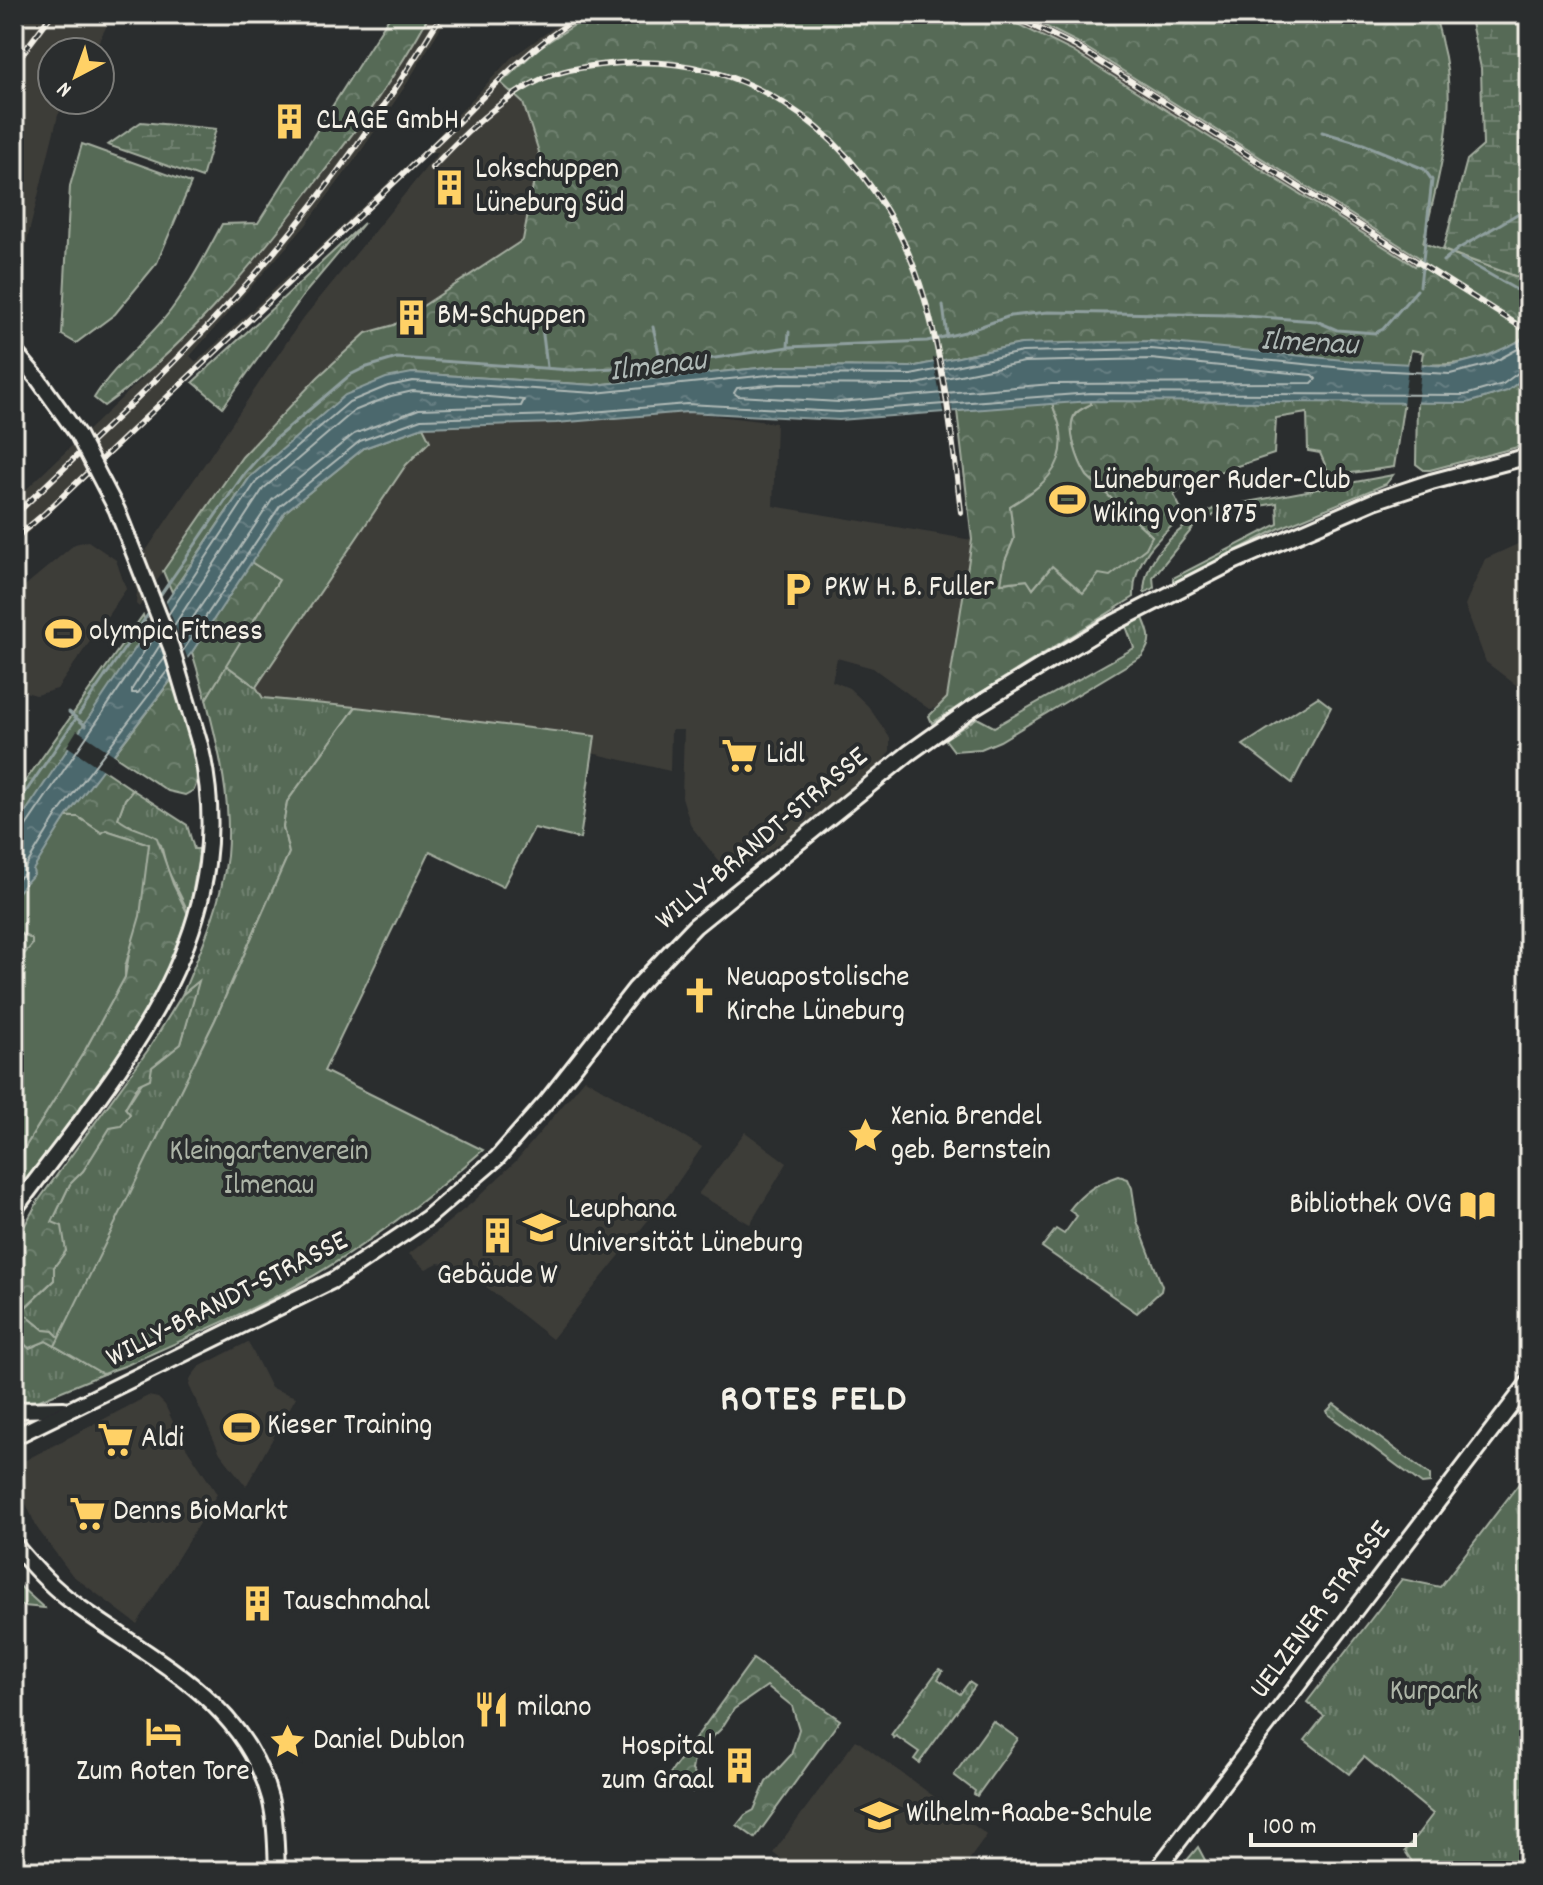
<svg xmlns="http://www.w3.org/2000/svg" width="1543" height="1885" viewBox="0 0 1543 1885" font-family="Dekko,sans-serif">
	<style>
		.built { fill: #3e3d39 }
		.grass { fill: url(#grass-tufts); stroke: #a5aea0; stroke-width: 2 }
		.forest { fill: url(#forest-crowns); stroke: #a5aea0; stroke-width: 2 }
		.wetland { fill: url(#wetland-marsh); stroke: #a5aea0; stroke-width: 2 }
		.garden { fill: #566b57; stroke: #a5aea0; stroke-width: 2 }
		.water { fill: url(#water-ripples); stroke: #8f9f9e; stroke-width: 2 }
		.pier { fill: #2a2d2e }
		.lines { fill: none; stroke-linecap: round; stroke-linejoin: round }
		.shore { stroke: #b0bab7; stroke-width: 2 }
		.stream { stroke: #8f9f9e; stroke-width: 3 }
		.secondary-casing { stroke: #f4f1e8; stroke-width: 20 }
		.secondary { stroke: #2a2d2e; stroke-width: 14 }
		.rail-casing { stroke: #f4f1e8; stroke-width: 6 }
		.rail { stroke: #2a2d2e; stroke-width: 3; stroke-dasharray: 9; stroke-linecap: butt }
		.secondary-bridge-casing { stroke: #f4f1e8; stroke-width: 20; stroke-linecap: butt }
		.secondary-bridge { stroke: #2a2d2e; stroke-width: 14 }
		.labels { text-anchor: middle; dominant-baseline: central; stroke-width: 8; stroke-linejoin: round; paint-order: stroke }
		.poi-label { font-size: 30px; fill: #f4f1e8; stroke: #2a2d2e; text-anchor: start }
		.street-label { font-size: 30px; fill: #f4f1e8; stroke: #2a2d2e }
		.park-label { font-size: 30px; fill: #adb5a7; stroke: #2a2d2e }
		.water-label { font-size: 32px; font-style: italic; fill: #b0bab7; stroke: #2a2d2e }
		.district-label { font-size: 38px; font-weight: bold; letter-spacing: 2px; fill: #f4f1e8; stroke: #2a2d2e }
	</style>
	<defs>
		<pattern id="grass-tufts" width="24" height="20" patternUnits="userSpaceOnUse" patternTransform="scale(2)"><rect width="24" height="20" fill="#566b57"/><path d="M3 7l-1-3M5 7V3M7 7l1-3M15 17l-1-3M17 17v-4M19 17l1-3" fill="none" stroke="#6f816f"/></pattern>
		<pattern id="forest-crowns" width="20" height="18" patternUnits="userSpaceOnUse" patternTransform="scale(2)"><rect width="20" height="18" fill="#566b57"/><path d="M2 6a3 3 0 1 1 6 0M12 15a3 3 0 1 1 6 0" fill="none" stroke="#6f816f"/></pattern>
		<pattern id="wetland-marsh" width="20" height="14" patternUnits="userSpaceOnUse" patternTransform="scale(2)"><rect width="20" height="14" fill="#566b57"/><path d="M1 5h8M5 5V1M11 12h8M15 12V8" fill="none" stroke="#6f816f"/></pattern>
		<pattern id="water-ripples" width="26" height="14" patternUnits="userSpaceOnUse" patternTransform="scale(2)"><rect width="26" height="14" fill="#4b686d"/><path d="M2 4q2-2 4 0t4 0M15 11q2-2 4 0t4 0" fill="none" stroke="#667e82"/></pattern>
	</defs>
	<rect width="100%" height="100%" fill="#2a2d2e"/>
	<filter id="ink" filterUnits="userSpaceOnUse"><feTurbulence type="fractalNoise" baseFrequency=".0125" numOctaves="2"/><feDisplacementMap in="SourceGraphic" scale="16" xChannelSelector="R" yChannelSelector="G"/><feConvolveMatrix kernelMatrix="1 2 1 2 8 2 1 2 1" color-interpolation-filters="sRGB"/></filter>
	<g filter="url(#ink)">
		<g class="built">
			<polygon points="14,14 113,14 93,52 52,52 52,100 67,100 58,115 14,293"/>
			<polygon points="430,14 449,14 404,88 357,157 306,225 190,356 196,362 432,142 511,58 573,14 592,14 540,47 501,83 523,103 539,152 523,240 394,325 366,333 242,457 139,607 136,604 137,592 131,573 301,321 439,152 430,152 14,546 14,501 145,376 250,266 344,146 384,90"/>
			<polygon points="997,14 1021,14 1077,42 1420,258 1415,266 1072,51"/>
			<polygon points="687,412 776,423 773,506 972,540 947,698 936,708 929,709 873,668 837,658 832,681 849,688 868,706 890,738 890,751 882,762 803,826 753,862 751,860 743,867 727,868 721,864 691,826 682,797 684,730 671,730 670,771 592,753 594,736 262,698 256,687 406,465 429,442 423,427 556,423"/>
			<polygon points="1529,539 1529,695 1486,662 1465,605 1485,559"/>
			<polygon points="88,541 116,560 126,589 57,689 36,695 22,691 14,680 14,595 75,544"/>
			<polygon points="585,1079 702,1147 671,1192 552,1339 484,1285 455,1266 438,1263 426,1269 409,1254 473,1202 516,1161"/>
			<polygon points="745,1132 787,1163 750,1224 698,1194"/>
			<polygon points="248,1342 271,1388 296,1397 246,1486 220,1453 189,1385 191,1377 199,1367"/>
			<polygon points="148,1396 158,1398 165,1405 182,1441 217,1494 137,1624 72,1575 37,1528 16,1481 16,1472 22,1462"/>
			<polygon points="856,1740 987,1835 961,1871 797,1871 773,1853"/>
		</g>
		<g class="grass">
			<polygon points="364,223 305,293 223,407 193,382"/>
			<path d="M1393,475L1386,484L1280,528L1173,583V578L1278,524L1277,503L1216,514L1196,524L1153,577L1154,588L1144,593C1144,553 1183,524 1215,508Z"/>
			<path d="M1143,618C1150,634 1153,641 1142,656L1000,741L981,749L954,751L945,739L977,718L994,727L1134,648L1126,626Z"/>
			<path d="M226,665L256,687L263,698L356,707L287,802L283,827L289,853L215,1020L60,1338L53,1331L44,1330L21,1312L54,1280V1267L66,1251L52,1222L70,1184L83,1171L110,1127L129,1113L125,1109L152,1067L181,1044L198,982L182,995C201,950 221,905 227,856C232,804 219,749 206,699Z"/>
			<polygon points="1318,697 1331,707 1292,783 1243,745"/>
			<polygon points="133,790 187,825 194,849 200,849 188,919 185,905 167,869 161,845 118,818 125,799"/>
			<path d="M1119,1176L1128,1179L1132,1188L1137,1221L1162,1286L1161,1291L1137,1313L1042,1247L1056,1229L1064,1234L1077,1216L1069,1210C1084,1191 1096,1184 1119,1176Z"/>
			<polygon points="14,1335 29,1348 46,1341 103,1374 30,1404 14,1403"/>
			<polygon points="1529,1467 1529,1871 1418,1871 1405,1851 1433,1814 1364,1757 1349,1774 1305,1740 1324,1716 1307,1702 1402,1579 1440,1587 1524,1477"/>
			<polygon points="14,1581 44,1608 14,1605"/>
			<polygon points="939,1669 943,1671 938,1679 960,1694 969,1682 975,1686 919,1763 914,1759 919,1752 896,1736 894,1738 891,1735"/>
			<polygon points="993,1721 1018,1739 977,1796 974,1794 975,1791 954,1775"/>
			<polygon points="1198,1847 1206,1862 1203,1866 1199,1863 1193,1871 1178,1871"/>
		</g>
		<g class="forest">
			<path d="M391,14H430C395,79 351,137 306,195C247,272 183,349 104,406L94,398C115,363 148,341 171,310C191,283 206,254 222,224L258,223Z"/>
			<path d="M592,14H997L1072,51L1415,266L1420,258L1077,42L1021,14H1433C1438,23 1440,34 1442,44C1460,110 1438,178 1423,243L1529,281V333C1499,358 1459,367 1421,364L1423,352L1411,350L1408,364L1406,365L1021,344L911,367L779,366L594,385L412,373L250,477L172,592L163,571L242,457L318,377L366,333L394,325L523,240L539,152L523,103L501,83L540,47Z"/>
			<path d="M1529,374V444L1430,470H1424L1416,464L1417,401C1465,403 1490,405 1529,374Z"/>
			<path d="M1091,401H1404L1394,467L1330,476L1320,453L1308,451L1307,413L1276,418L1274,454L1185,483L1174,495L1184,515C1159,537 1132,560 1134,597L932,723L929,716L947,698L972,540L957,411L1052,402C1054,411 1058,418 1060,427C1070,468 1042,487 1010,506L1014,539L1005,561L1002,583L1028,580L1033,589L1052,566L1099,574L1152,536L1087,476C1079,463 1065,430 1075,415C1078,410 1085,407 1091,404Z"/>
			<polygon points="251,562 279,580 206,699 192,652"/>
			<polygon points="143,615 149,635 14,830 14,797"/>
			<path d="M173,678C181,704 205,766 194,790L185,795L168,791L114,755Z"/>
			<path d="M102,769L133,790L125,799L118,818C128,829 145,829 157,838L173,884L187,912L188,919L176,956L141,1026L14,1198V1165L85,1050L125,977L149,844L106,830L102,833L78,817H66Z"/>
			<polygon points="14,930 32,939 32,946 14,966"/>
			<polygon points="199,981 181,1044 152,1067 150,1079 139,1084 125,1108 130,1114 121,1126 110,1128 83,1171 70,1184 52,1222 62,1226 66,1251 54,1267 54,1280 21,1311 44,1330 53,1331 60,1338 55,1346 46,1341 29,1348 14,1335 14,1245 38,1201 148,1050 182,995"/>
			<polygon points="1334,1404 1430,1475 1430,1483 1422,1484 1329,1415 1327,1411"/>
			<polygon points="753,1659 840,1720 755,1838 737,1825 745,1815 754,1810 766,1782 791,1755 799,1729 792,1706 767,1686 734,1709 721,1729 695,1754 692,1770 700,1783 692,1792 669,1775"/>
		</g>
		<g class="wetland">
			<polygon points="1469,14 1529,14 1529,281 1443,250 1467,160 1483,146 1481,68"/>
			<polygon points="141,122 216,129 202,178 108,145"/>
		</g>
		<g class="garden">
			<polygon points="82,144 191,183 157,263 115,314 76,343 62,335 70,186"/>
			<path d="M1091,401V404C1086,407 1078,410 1075,414C1065,429 1079,463 1087,476L1152,536L1146,548L1110,576L1099,574L1083,593L1052,566L1033,589L1027,580L1001,583L1005,561L1014,539L1010,506C1041,487 1069,468 1060,427C1058,418 1054,411 1052,402Z"/>
			<polygon points="423,427 430,441 406,465 256,687 226,665 279,580 251,562 285,512 364,448"/>
			<path d="M356,707L595,736L580,839L534,828L503,887L430,851L324,1071L483,1150C424,1202 363,1249 294,1287C241,1316 183,1339 127,1365L103,1374L55,1346L215,1020L289,853L283,827L287,802Z"/>
			<polygon points="66,817 78,817 102,833 106,830 149,844 140,916 125,967 125,977 85,1050 14,1165 14,966 32,945 32,939 14,930 14,896"/>
		</g>
		<polygon class="water" points="1529,333 1529,374 1507,391 1467,403 1091,401 839,420 687,412 556,423 423,427 364,448 285,512 192,652 66,817 33,870 34,874 14,896 14,829 250,477 345,395 386,378 412,373 594,385 779,366 911,367 1021,344 1151,341 1354,361 1450,366 1487,356 1520,341"/>
		<g class="pier">
			<polygon points="942,356 953,415 944,416 933,358"/>
			<polygon points="1409,360 1422,360 1417,405 1403,405"/>
			<polygon points="165,599 189,662 174,682 151,620"/>
			<polygon points="77,730 117,757 106,772 67,746"/>
		</g>
		<g class="lines">
			<g class="shore">
				<polygon points="1151,359 1312,375 1316,379 1312,383 1052,384 839,402 738,396 734,393 737,388 780,384 911,385 1024,362"/>
				<polyline points="168,615 256,482 349,402 388,386 413,381 595,393 779,374 911,375 1022,352 1151,349 1354,369 1450,374 1490,364 1529,343"/>
				<polyline points="173,627 263,489 354,411 391,396 413,391 524,400 521,406 419,409 354,434 272,500 178,640"/>
				<polyline points="160,645 132,689 132,693 138,693 165,658"/>
				<polyline points="182,652 280,506 360,441 421,419 556,415 687,404 839,412 1091,393 1465,395 1503,384 1522,370 1529,369"/>
				<polyline points="14,833 24,829 156,634"/>
				<polyline points="14,882 24,874 26,866 59,812 168,670"/>
			</g>
			<g class="stream">
				<polyline points="1322,132 1363,144 1424,169 1432,180 1420,286"/>
				<polyline points="1461,258 1529,297"/>
				<polyline points="1443,261 1458,249 1529,207"/>
				<polyline points="943,305 947,336"/>
				<polyline points="542,327 547,367"/>
				<polyline points="653,327 662,366"/>
				<polyline points="788,347 789,332"/>
				<polyline points="157,600 244,474 275,439 350,375 364,368 397,358 571,370 662,366 788,347 927,341 965,332 1010,316 1048,312 1232,315 1316,321 1337,330 1375,333 1383,329 1417,290"/>
				<polyline points="69,712 86,726"/>
				<polyline points="79,714 151,610"/>
				<polyline points="14,809 75,720"/>
			</g>
			<defs>
				<g id="secondary">
					<path d="M14,1210C117,1071 246,934 200,745"/>
					<polyline points="14,1410 64,1409"/>
					<polyline points="14,1437 334,1280 427,1218 497,1158 547,1101 635,989 695,926 909,753 971,709 1104,628 1235,561 1374,501 1431,482 1529,456"/>
					<path d="M14,1544C32,1566 51,1587 75,1604C150,1659 244,1699 270,1798C276,1822 276,1847 277,1871"/>
					<polyline points="1156,1871 1529,1382"/>
				</g>
			</defs>
			<use href="#secondary" class="secondary-casing"/>
			<use href="#secondary" class="secondary"/>
			<defs>
				<g id="rail">
					<polyline points="1009,14 1075,46 1529,332"/>
					<polyline points="14,65 52,14"/>
					<path d="M432,168C465,133 500,98 544,78C568,68 596,65 621,63C743,54 843,125 898,231C939,309 951,425 961,512"/>
					<path d="M14,516C101,432 192,350 270,257C335,181 391,99 442,14"/>
					<path d="M14,539L45,513L458,122C497,82 534,44 583,14"/>
				</g>
			</defs>
			<use href="#rail" class="rail-casing"/>
			<use href="#rail" class="rail"/>
			<defs>
				<polyline id="secondary-bridge" points="14,351 38,379 78,435 117,510 171,647 200,745"/>
			</defs>
			<use href="#secondary-bridge" class="secondary-bridge-casing"/>
			<use href="#secondary-bridge" class="secondary-bridge"/>
		</g>
	</g>
	<defs>
		<symbol id="building-bare" viewBox="-9 -9 18 18"><path d="M-4-6H4V6H1V3H-1V6H-4ZM-2.5-4.3h1.7v1.8h-1.7ZM.8-4.3h1.7v1.8H.8ZM-2.5-1h1.7V.8h-1.7ZM.8-1h1.7V.8H.8Z" fill="#ffd166" stroke="#2a2d2e" stroke-width="2.5" paint-order="stroke"/></symbol>
		<symbol id="stadium-bare" viewBox="-9 -9 18 18"><path d="M0-5a6.5 5 0 1 0 0 10a6.5 5 0 1 0 0-10ZM-3.5-1.8h7v3.6h-7Z" fill="#ffd166" stroke="#2a2d2e" stroke-width="2.5" paint-order="stroke"/></symbol>
		<symbol id="parking-bare" viewBox="-9 -9 18 18"><path d="M-3.5-5.5H1a3.5 3.5 0 0 1 0 7H-1V5.5H-3.5ZM-1-3.4V-.6H.8a1.4 1.4 0 0 0 0-2.8Z" fill="#ffd166" stroke="#2a2d2e" stroke-width="2.5" paint-order="stroke"/></symbol>
		<symbol id="supermarket-bare" viewBox="-9 -9 18 18"><path d="M-6-5.5h2.5l.6 2H6L4.5 2H-2.5L-4.4-4H-6ZM-1.5 3.2a1.3 1.3 0 1 0 .1 0ZM3 3.2a1.3 1.3 0 1 0 .1 0Z" fill="#ffd166" stroke="#2a2d2e" stroke-width="2.5" paint-order="stroke"/></symbol>
		<symbol id="church-bare" viewBox="-9 -9 18 18"><path d="M-1.2-6h2.4v3.5h3.3v2.4h-3.3V6h-2.4V-.1h-3.3v-2.4h3.3Z" fill="#ffd166" stroke="#2a2d2e" stroke-width="2.5" paint-order="stroke"/></symbol>
		<symbol id="sight-bare" viewBox="-9 -9 18 18"><path d="M0-6L1.8-2.2L6-1.7L2.9 1.2L3.7 5.4L0 3.3L-3.7 5.4L-2.9 1.2L-6-1.7L-1.8-2.2Z" fill="#ffd166" stroke="#2a2d2e" stroke-width="2.5" paint-order="stroke"/></symbol>
		<symbol id="library-bare" viewBox="-9 -9 18 18"><path d="M-6-4Q-3-5.5-.7-3.5V5Q-3 3-6 4ZM6-4Q3-5.5 .7-3.5V5Q3 3 6 4Z" fill="#ffd166" stroke="#2a2d2e" stroke-width="2.5" paint-order="stroke"/></symbol>
		<symbol id="university-bare" viewBox="-9 -9 18 18"><path d="M0-5L7-2L0 1L-7-2ZM-4 1L0 2.5L4 1V4Q0 6-4 4Z" fill="#ffd166" stroke="#2a2d2e" stroke-width="2.5" paint-order="stroke"/></symbol>
		<symbol id="restaurant-bare" viewBox="-9 -9 18 18"><path d="M-5-6h1v4h1v-4h1v4h1v-4h1v5L-1.5 .5V6h-2V.5L-5-1ZM5-6V6H3V1.5H1.5Q1.5-4 5-6Z" fill="#ffd166" stroke="#2a2d2e" stroke-width="2.5" paint-order="stroke"/></symbol>
		<symbol id="hotel-bare" viewBox="-9 -9 18 18"><path d="M-6-4.5h1.5V1H6V5H4.5V3h-9V5H-6ZM-4 0a1.8 1.8 0 1 1 3.6 0ZM.5 0V-2.5h3Q6-2.5 6 0Z" fill="#ffd166" stroke="#2a2d2e" stroke-width="2.5" paint-order="stroke"/></symbol>
		<symbol id="school-bare" viewBox="-9 -9 18 18"><path d="M0-5L7-2L0 1L-7-2ZM-4 1L0 2.5L4 1V4Q0 6-4 4Z" fill="#ffd166" stroke="#2a2d2e" stroke-width="2.5" paint-order="stroke"/></symbol>
	</defs>
	<g fill-rule="evenodd">
		<use href="#building-bare" x="264" y="96" width="51" height="51"/>
		<use href="#building-bare" x="424" y="162" width="51" height="51"/>
		<use href="#building-bare" x="386" y="292" width="51" height="51"/>
		<use href="#stadium-bare" x="1042" y="474" width="51" height="51"/>
		<use href="#parking-bare" x="772" y="564" width="51" height="51"/>
		<use href="#stadium-bare" x="38" y="608" width="51" height="51"/>
		<use href="#supermarket-bare" x="714" y="730" width="51" height="51"/>
		<use href="#church-bare" x="674" y="970" width="51" height="51"/>
		<use href="#sight-bare" x="840" y="1110" width="51" height="51"/>
		<use href="#library-bare" x="1452" y="1180" width="51" height="51"/>
		<use href="#university-bare" x="516" y="1202" width="51" height="51"/>
		<use href="#building-bare" x="472" y="1210" width="51" height="51"/>
		<use href="#stadium-bare" x="216" y="1402" width="51" height="51"/>
		<use href="#supermarket-bare" x="90" y="1414" width="51" height="51"/>
		<use href="#supermarket-bare" x="62" y="1488" width="51" height="51"/>
		<use href="#building-bare" x="232" y="1578" width="51" height="51"/>
		<use href="#restaurant-bare" x="466" y="1684" width="51" height="51"/>
		<use href="#hotel-bare" x="138" y="1706" width="51" height="51"/>
		<use href="#sight-bare" x="262" y="1716" width="51" height="51"/>
		<use href="#building-bare" x="714" y="1740" width="51" height="51"/>
		<use href="#school-bare" x="854" y="1790" width="51" height="51"/>
	</g>
	<g class="labels">
		<g class="poi-label">
			<text x="316" y="122">CLAGE GmbH</text>
			<text x="475" y="171">Lokschuppen<tspan x="475" dy="34">Lüneburg Süd</tspan></text>
			<text x="437" y="317">BM-Schuppen</text>
			<text x="1093" y="482">Lüneburger Ruder-Club<tspan x="1093" dy="34">Wiking von 1875</tspan></text>
			<text x="824" y="589">PKW H. B. Fuller</text>
			<text x="89" y="633">olympic Fitness</text>
			<text x="766" y="756">Lidl</text>
			<text x="726" y="979">Neuapostolische<tspan x="726" dy="34">Kirche Lüneburg</tspan></text>
			<text x="891" y="1118">Xenia Brendel<tspan x="891" dy="34">geb. Bernstein</tspan></text>
			<text x="1452" y="1206" text-anchor="end">Bibliothek OVG</text>
			<text x="568" y="1211">Leuphana<tspan x="568" dy="34">Universität Lüneburg</tspan></text>
			<text x="497" y="1277" text-anchor="middle">Gebäude W</text>
			<text x="267" y="1427">Kieser Training</text>
			<text x="141" y="1440">Aldi</text>
			<text x="113" y="1513">Denns BioMarkt</text>
			<text x="283" y="1603">Tauschmahal</text>
			<text x="517" y="1709">milano</text>
			<text x="313" y="1742">Daniel Dublon</text>
			<text x="714" y="1748" text-anchor="end">Hospital<tspan x="714" dy="34">zum Graal</tspan></text>
			<text x="163" y="1773" text-anchor="middle">Zum Roten Tore</text>
			<text x="906" y="1815">Wilhelm-Raabe-Schule</text>
		</g>
		<g class="street-label">
			<text transform="translate(763 840) rotate(-40)">WILLY-BRANDT-STRASSE</text>
			<text transform="translate(228 1301) rotate(-27)">WILLY-BRANDT-STRASSE</text>
			<text transform="translate(1322 1611) rotate(-53)">UELZENER STRASSE</text>
		</g>
		<g class="park-label">
			<text x="269" y="1153">Kleingartenverein<tspan x="269" dy="34">Ilmenau</tspan></text>
			<text x="1434" y="1693">Kurpark</text>
		</g>
		<g class="water-label">
			<text transform="translate(1309 345) rotate(3)">Ilmenau</text>
			<text transform="translate(658 368) rotate(-7)">Ilmenau</text>
		</g>
		<g class="district-label">
			<text x="814" y="1401">ROTES FELD</text>
		</g>
	</g>
	<rect width="1543" height="1885" fill="none" stroke="#2a2d2e" stroke-width="48"/>
	<rect x="24" y="24" width="1495" height="1837" fill="none" stroke="#f4f1e8" stroke-width="3" filter="url(#ink)"/>
	<g transform="translate(76 76) rotate(221)"><circle r="38" fill="#2a2d2e" stroke="#7b7b78" stroke-width="2"/>
	<path d="M0-6L14 30L0 20L-14 30Z" fill="#ffd166"/>
	<text y="-12" font-size="22" font-weight="bold" text-anchor="middle" fill="#f4f1e8">N</text>
	</g>
	<path d="M1251 1833v12h164v-12" fill="none" stroke="#f4f1e8" stroke-width="4"/>
	<text x="1263" y="1833" font-size="24" fill="#f4f1e8" stroke="#2a2d2e" stroke-width="6" paint-order="stroke">100 m</text>
</svg>
